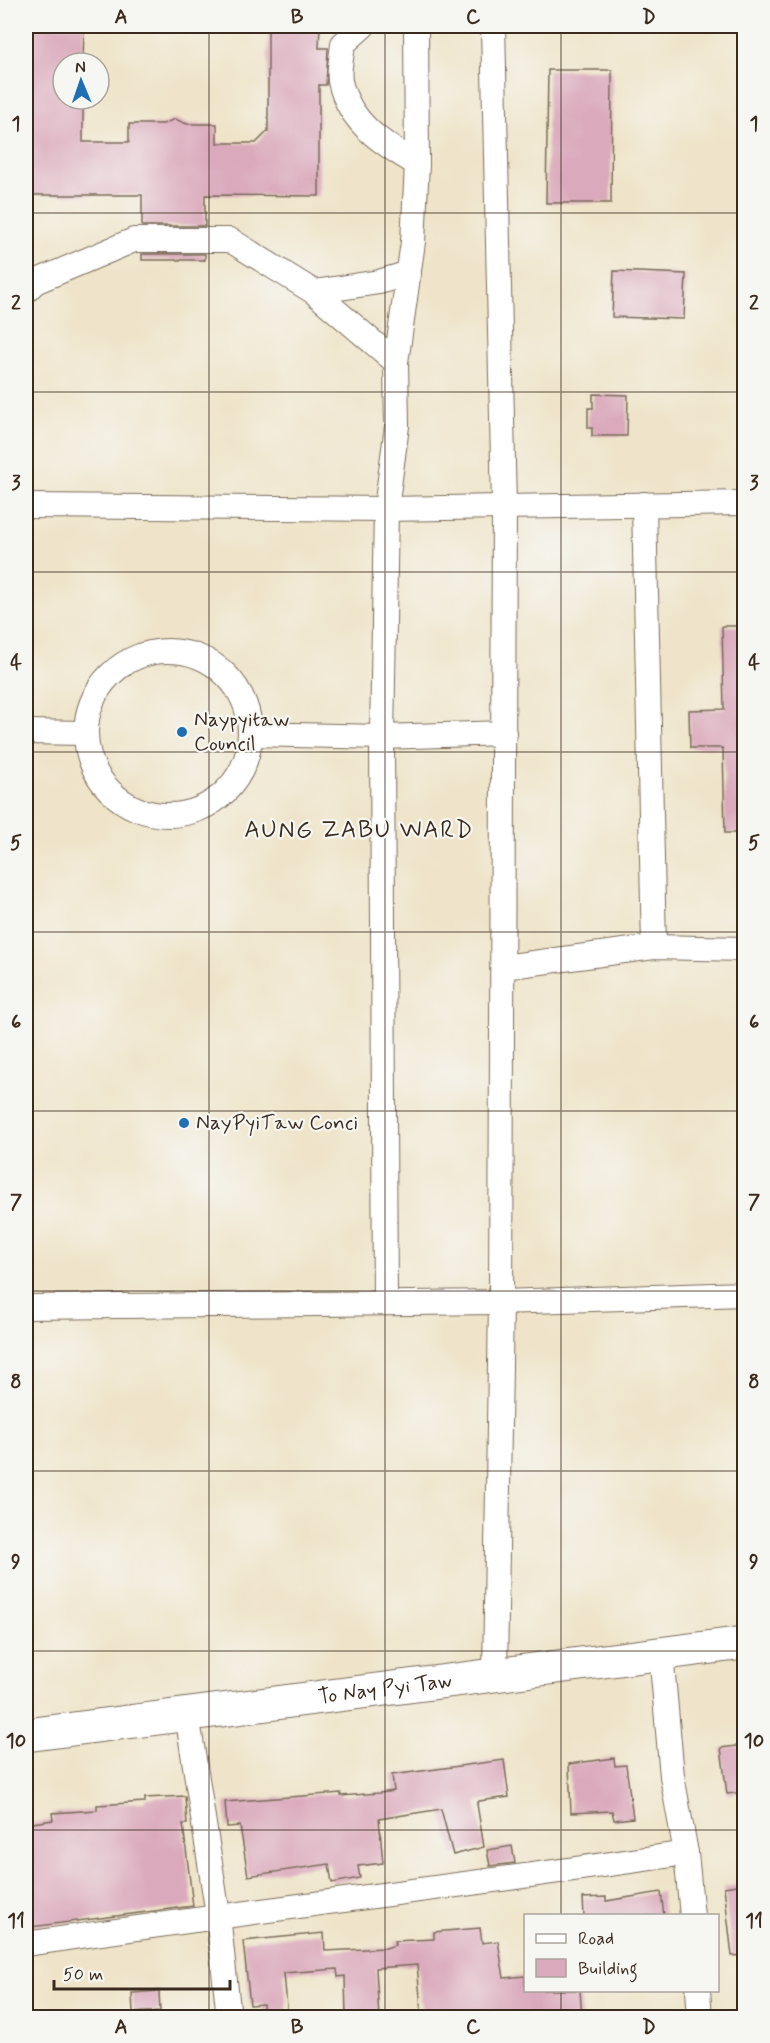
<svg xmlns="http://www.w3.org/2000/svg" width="770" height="2043" viewBox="0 0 770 2043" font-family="Mynerve,sans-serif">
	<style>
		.building { fill: #daa9bb }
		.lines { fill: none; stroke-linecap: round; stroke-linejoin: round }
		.street-casing { stroke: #7a6b5a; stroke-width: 26 }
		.primary-casing { stroke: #7a6b5a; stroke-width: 35 }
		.street { stroke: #fff; stroke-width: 24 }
		.primary { stroke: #fff; stroke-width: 33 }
		.grid { fill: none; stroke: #3b2a1e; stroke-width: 1.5; stroke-opacity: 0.55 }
		.poi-dot { fill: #1f6fb2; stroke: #f6f6f2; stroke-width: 2 }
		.labels { text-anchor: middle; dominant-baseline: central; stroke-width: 4.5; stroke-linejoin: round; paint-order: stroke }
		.poi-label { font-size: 21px; fill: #3b2a1e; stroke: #f6f6f2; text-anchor: start }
		.street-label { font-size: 21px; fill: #3b2a1e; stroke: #f6f6f2 }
		.quarter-label { font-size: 24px; letter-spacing: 1.5px; fill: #3b2a1e; stroke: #f6f6f2 }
		.neatline { fill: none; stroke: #3b2a1e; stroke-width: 2 }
		.grid-label { font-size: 20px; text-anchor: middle; font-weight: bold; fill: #3b2a1e }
	</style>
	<rect width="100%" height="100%" fill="#f6f6f2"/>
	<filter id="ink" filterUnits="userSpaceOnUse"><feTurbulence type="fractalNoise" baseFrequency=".0167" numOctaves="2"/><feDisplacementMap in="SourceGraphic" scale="12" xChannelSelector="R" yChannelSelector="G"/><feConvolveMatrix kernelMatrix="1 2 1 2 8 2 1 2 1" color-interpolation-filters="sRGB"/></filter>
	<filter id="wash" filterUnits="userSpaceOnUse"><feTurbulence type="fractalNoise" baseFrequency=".008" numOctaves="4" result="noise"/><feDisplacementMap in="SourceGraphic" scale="24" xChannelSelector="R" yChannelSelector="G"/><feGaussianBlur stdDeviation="1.35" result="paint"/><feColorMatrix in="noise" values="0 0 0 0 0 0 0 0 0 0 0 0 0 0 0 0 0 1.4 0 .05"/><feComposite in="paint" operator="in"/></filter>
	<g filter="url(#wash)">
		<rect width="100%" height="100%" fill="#efe4c9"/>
		<g id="blocks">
			<g class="building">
				<polygon points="29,26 84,26 83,63 63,63 63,99 83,99 83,142 129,142 129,124 163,124 175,119 187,124 217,124 217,143 256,143 268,131 268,26 320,26 319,48 328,48 326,85 319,85 319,196 205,195 205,226 142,226 142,195 29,195 29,82 26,82 26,46 29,46"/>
				<polygon points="548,70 612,70 611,203 546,203"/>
				<rect x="142" y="254" width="63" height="6"/>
				<polygon points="614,271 686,274 684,319 612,317"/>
				<polygon points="593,394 628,395 627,436 592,436 592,428 588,428 588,408 593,408"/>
				<polygon points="722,626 744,626 744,833 725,833 723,748 690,748 689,710 724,709"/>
				<polygon points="744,1745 744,1792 727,1794 721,1748"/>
				<polygon points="614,1758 615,1766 626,1765 633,1818 614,1820 612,1811 571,1813 569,1764"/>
				<polygon points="504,1760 509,1797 479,1801 477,1804 484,1847 453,1855 441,1809 379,1819 383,1863 358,1866 360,1878 332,1883 329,1864 248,1876 240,1826 227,1827 225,1802 341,1793 341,1796 379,1793 394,1791 392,1775"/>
				<polygon points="185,1796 187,1824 183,1824 193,1906 31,1927 26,1879 26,1824 53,1820 52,1813 97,1810 97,1805 145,1802 145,1798"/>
				<polygon points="512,1846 515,1863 490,1866 487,1850"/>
				<polygon points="744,1884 744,1955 732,1956 724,1887"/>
				<polygon points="661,1892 664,1916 584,1916 583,1898 606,1897 606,1901"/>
				<polygon points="480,1928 482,1943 498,1941 504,1978 525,1976 525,1990 580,1990 582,2018 422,2018 417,1965 376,1968 379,2018 346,2018 345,1976 338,1977 337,1969 284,1973 288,2018 264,2018 263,2004 250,2005 243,1941 324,1933 325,1951 386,1948 395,1945 394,1941 434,1939 434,1932"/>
				<polygon points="159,1991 160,2011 133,2013 132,1993"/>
			</g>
		</g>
	</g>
	<g filter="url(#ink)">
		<use href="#blocks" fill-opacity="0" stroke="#7a6b5a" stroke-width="1.5"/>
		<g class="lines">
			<defs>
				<g id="street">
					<path d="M363,26L343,44C342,56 338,70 340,81C349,123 383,144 417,164"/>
					<polyline points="493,26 504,505 501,1302 495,1673"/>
					<polyline points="26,291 35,282 134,240 230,240 314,292 396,362 397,426 386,509 382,737 385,1303"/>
					<polyline points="314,292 379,282 409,273"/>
					<polyline points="396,362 413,242 417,164 416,26"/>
					<polyline points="644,504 654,947"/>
					<polyline points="26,506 386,509 744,503"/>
					<circle cx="168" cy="733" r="82"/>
					<polyline points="26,732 85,733"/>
					<polyline points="251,734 382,737 504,733"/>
					<polyline points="503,967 654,947 744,949"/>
					<polyline points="26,1307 501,1302 744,1294"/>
					<polyline points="661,1653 672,1776 686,1853"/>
					<polyline points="187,1714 218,1915 229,2018"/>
					<path d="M26,1944C245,1911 466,1886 686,1853L692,1916"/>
					<polyline points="698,1990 700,2018"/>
				</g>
				<g id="primary">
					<path id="s1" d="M26,1735L744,1643"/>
				</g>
			</defs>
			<use href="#street" class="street-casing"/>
			<use href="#primary" class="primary-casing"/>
			<use href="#street" class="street"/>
			<use href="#primary" class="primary"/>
		</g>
	</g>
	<path class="grid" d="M209,26V2018M385,26V2018M561,26V1916M26,213H744M26,392H744M26,572H744M26,752H744M26,932H744M26,1111H744M26,1291H744M26,1471H744M26,1651H744M26,1830H744M561,1990V2018"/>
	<g class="poi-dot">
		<circle cx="182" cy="732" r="6"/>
		<circle cx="184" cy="1123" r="6"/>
	</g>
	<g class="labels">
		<g class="poi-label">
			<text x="194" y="720">Naypyitaw<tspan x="194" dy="24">Council</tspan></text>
			<text x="196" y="1123">NayPyiTaw Conci</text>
		</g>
		<g class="street-label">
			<text stroke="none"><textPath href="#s1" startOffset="362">To Nay Pyi Taw</textPath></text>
		</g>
		<g class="quarter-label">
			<text x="359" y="830">AUNG ZABU WARD</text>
		</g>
	</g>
	<rect width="770" height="2043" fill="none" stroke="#f6f6f2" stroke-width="66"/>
	<rect x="524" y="1914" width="195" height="78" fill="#f6f6f2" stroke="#aba49d" stroke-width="1.5"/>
	<rect x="536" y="1934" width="30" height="9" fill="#ffffff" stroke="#aba49d" stroke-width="1.5"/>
	<text x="578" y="1944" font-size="18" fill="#3b2a1e">Road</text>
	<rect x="536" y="1959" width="30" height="18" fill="#daa9bb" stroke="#aba49d" stroke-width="1.5"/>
	<text x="578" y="1974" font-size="18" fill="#3b2a1e">Building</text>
	<g transform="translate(81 81) rotate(358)"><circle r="28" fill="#f6f6f2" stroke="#aba49d" stroke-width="1.5"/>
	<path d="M0-4.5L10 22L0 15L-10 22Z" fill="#1f6fb2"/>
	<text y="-9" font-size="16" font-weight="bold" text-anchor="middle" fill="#3b2a1e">N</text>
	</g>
	<path d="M54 1980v9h176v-9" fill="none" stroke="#3b2a1e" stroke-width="3"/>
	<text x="63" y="1980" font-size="18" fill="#3b2a1e" stroke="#f6f6f2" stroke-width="4.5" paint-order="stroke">50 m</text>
	<rect x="33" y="33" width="704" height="1977" class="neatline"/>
	<g class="grid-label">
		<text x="121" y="23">A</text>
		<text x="297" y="23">B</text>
		<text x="473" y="23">C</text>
		<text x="649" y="23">D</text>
		<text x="16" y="130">1</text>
		<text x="754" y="130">1</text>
		<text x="16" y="309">2</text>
		<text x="754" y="309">2</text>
		<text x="16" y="489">3</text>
		<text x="754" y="489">3</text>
		<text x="16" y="669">4</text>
		<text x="754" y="669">4</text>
		<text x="16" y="849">5</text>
		<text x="754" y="849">5</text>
		<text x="16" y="1028">6</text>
		<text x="754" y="1028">6</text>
		<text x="16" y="1208">7</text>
		<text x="754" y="1208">7</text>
		<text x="16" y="1388">8</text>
		<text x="754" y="1388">8</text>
		<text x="16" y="1568">9</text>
		<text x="754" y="1568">9</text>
		<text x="16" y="1747">10</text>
		<text x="754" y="1747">10</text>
		<text x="16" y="1927">11</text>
		<text x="754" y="1927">11</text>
		<text x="121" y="2033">A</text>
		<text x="297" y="2033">B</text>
		<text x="473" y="2033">C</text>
		<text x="649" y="2033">D</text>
	</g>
</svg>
